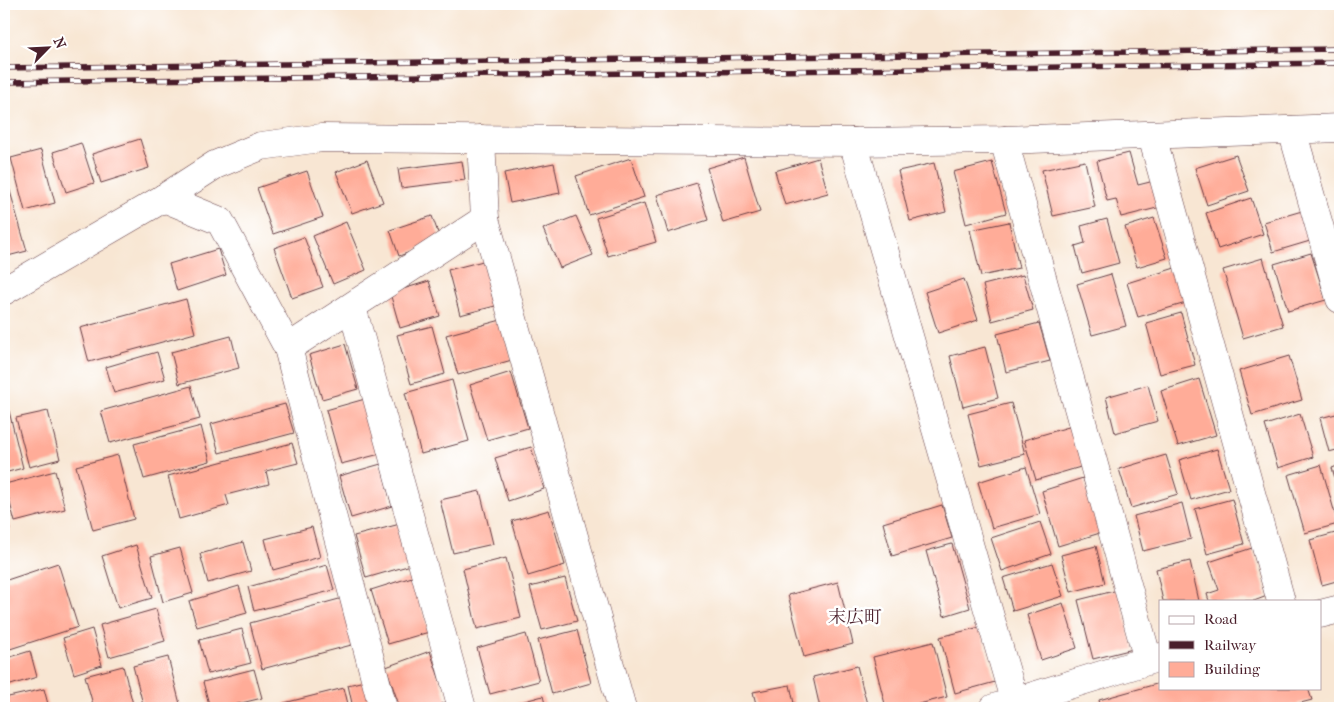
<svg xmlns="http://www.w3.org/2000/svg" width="1344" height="712" viewBox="0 0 1344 712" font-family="'IM FELL French Canon','Noto Serif JP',serif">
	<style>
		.building { fill: #ffac98 }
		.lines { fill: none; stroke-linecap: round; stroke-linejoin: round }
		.minor-casing { stroke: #643d44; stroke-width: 29 }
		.minor { stroke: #fff; stroke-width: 28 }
		.rail-casing { stroke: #4a1f2b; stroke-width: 5.5 }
		.rail { stroke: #fff; stroke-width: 4; stroke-dasharray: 11; stroke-linecap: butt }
		.labels { text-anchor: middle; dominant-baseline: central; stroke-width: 5; stroke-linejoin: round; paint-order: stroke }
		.neighbourhood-label { font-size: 18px; fill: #4a1f2b; stroke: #fff }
	</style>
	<rect width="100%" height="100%" fill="#fff"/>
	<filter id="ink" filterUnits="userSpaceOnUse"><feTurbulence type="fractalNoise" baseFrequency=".02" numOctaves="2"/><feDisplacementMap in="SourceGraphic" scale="10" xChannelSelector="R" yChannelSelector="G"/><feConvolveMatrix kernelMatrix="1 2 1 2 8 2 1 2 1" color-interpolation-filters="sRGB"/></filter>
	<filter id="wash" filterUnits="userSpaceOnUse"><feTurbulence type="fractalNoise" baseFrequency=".0096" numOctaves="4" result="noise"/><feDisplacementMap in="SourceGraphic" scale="20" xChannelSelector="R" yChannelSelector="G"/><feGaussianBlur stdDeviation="1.12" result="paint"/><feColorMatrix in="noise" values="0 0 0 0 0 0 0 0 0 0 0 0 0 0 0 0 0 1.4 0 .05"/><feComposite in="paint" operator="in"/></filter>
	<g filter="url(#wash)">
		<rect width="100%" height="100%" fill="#f8e6d3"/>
		<g id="blocks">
			<g class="building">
				<polygon points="140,139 149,168 101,183 92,154"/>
				<polygon points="81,143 94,183 66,192 53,152"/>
				<polygon points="41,150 55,203 25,211 11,158"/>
				<polygon points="1129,153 1138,185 1158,180 1165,206 1121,217 1116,199 1107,201 1097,161"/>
				<polygon points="1236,155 1249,191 1207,205 1195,168"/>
				<polygon points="744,157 760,212 723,223 707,168"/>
				<polygon points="631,158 644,197 589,215 576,176"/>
				<polygon points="818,158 828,193 785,205 775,171"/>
				<polygon points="367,160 383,202 352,213 336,172"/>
				<polygon points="462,161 465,180 401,188 398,169"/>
				<polygon points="1085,161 1095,207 1053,216 1042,170"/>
				<polygon points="992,162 1006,213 966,224 953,172"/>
				<polygon points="554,163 560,193 510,203 504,173"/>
				<polygon points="934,163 946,212 910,221 898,171"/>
				<polygon points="4,170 27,251 4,257"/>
				<polygon points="307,171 323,217 273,234 257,188"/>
				<polygon points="697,183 708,220 668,233 657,195"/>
				<polygon points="1251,198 1263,234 1218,249 1206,213"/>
				<polygon points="644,203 656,242 608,256 596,218"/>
				<polygon points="1302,211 1310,241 1273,252 1264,222"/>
				<polygon points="432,216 441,241 399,256 390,230"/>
				<polygon points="576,216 593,255 560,268 543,229"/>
				<polygon points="1154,218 1167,258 1137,267 1125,227"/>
				<polygon points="1107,219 1119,263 1082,273 1075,246 1085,243 1081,226"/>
				<polygon points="346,222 366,270 333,284 313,236"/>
				<polygon points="1009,222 1019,268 981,276 970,230"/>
				<polygon points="304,237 323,287 292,298 274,248"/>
				<polygon points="218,249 226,275 177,291 169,264"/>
				<polygon points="1311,253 1326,300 1288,311 1274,264"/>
				<polygon points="1263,258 1283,326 1243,338 1223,270"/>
				<polygon points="483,261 495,306 460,315 448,270"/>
				<polygon points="1175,268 1186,303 1138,317 1127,283"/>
				<polygon points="1111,274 1126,326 1092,335 1077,284"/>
				<polygon points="1023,275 1033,310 992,321 983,285"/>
				<polygon points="964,279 978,320 938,333 925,292"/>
				<polygon points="429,281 440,316 400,328 390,293"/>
				<polygon points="186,299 195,333 89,362 80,328"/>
				<polygon points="1181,313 1195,365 1160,374 1146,323"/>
				<polygon points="501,320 512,360 458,375 446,335"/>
				<polygon points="1039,323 1050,361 1006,372 997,334"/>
				<polygon points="432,326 445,374 411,384 397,335"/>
				<polygon points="231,336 239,368 179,384 171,352"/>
				<polygon points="345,344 358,389 322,399 309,355"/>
				<polygon points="985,347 998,398 963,407 950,356"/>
				<polygon points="157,352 165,379 114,393 106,367"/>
				<polygon points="1289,356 1302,400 1252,415 1239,371"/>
				<polygon points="511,372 528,428 487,440 470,385"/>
				<polygon points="1199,379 1216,435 1178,446 1161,391"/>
				<polygon points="452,380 469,441 421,454 405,393"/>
				<polygon points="1148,385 1158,421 1115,433 1106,397"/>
				<polygon points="191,386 200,419 110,443 101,411"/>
				<polygon points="365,399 380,454 341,464 326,410"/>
				<polygon points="1011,403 1025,454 981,465 968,414"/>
				<polygon points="285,404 294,433 219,453 211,424"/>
				<polygon points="9,411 23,468 4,473 4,412"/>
				<polygon points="48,411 60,459 29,467 16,418"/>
				<polygon points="1340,413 1340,449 1329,452 1320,418"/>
				<polygon points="1300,414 1313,457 1278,468 1265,425"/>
				<polygon points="201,426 210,461 144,479 134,444"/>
				<polygon points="1072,426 1084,466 1036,480 1024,440"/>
				<polygon points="292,443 298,463 266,471 269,484 226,495 229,505 179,519 168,476"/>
				<polygon points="531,447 544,489 508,501 495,458"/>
				<polygon points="1217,449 1229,489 1191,500 1179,460"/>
				<polygon points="118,455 134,519 93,530 76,466"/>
				<polygon points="1166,455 1178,494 1131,508 1119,469"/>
				<polygon points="381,464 392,506 351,518 339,476"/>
				<polygon points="1321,465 1338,524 1305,533 1288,475"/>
				<polygon points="1340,465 1340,495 1332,468"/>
				<polygon points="1026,467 1040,514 992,528 978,482"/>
				<polygon points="55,471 65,509 15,522 5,484"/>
				<polygon points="1083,478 1100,533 1058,546 1042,491"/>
				<polygon points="480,491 493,544 453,553 440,500"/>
				<polygon points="1232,499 1244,544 1207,554 1195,509"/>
				<polygon points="1182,503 1191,539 1143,551 1134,516"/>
				<polygon points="942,505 952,538 892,556 883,523"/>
				<polygon points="4,510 10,530 4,532"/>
				<polygon points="549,510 565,565 528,576 512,521"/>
				<polygon points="1040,522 1051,554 1002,571 991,538"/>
				<polygon points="400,524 411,565 366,578 354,536"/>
				<polygon points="312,527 320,557 273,570 265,539"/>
				<polygon points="1339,532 1340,580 1322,585 1310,540"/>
				<polygon points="243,542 251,571 208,583 200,554"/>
				<polygon points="952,544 970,608 944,616 926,551"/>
				<polygon points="136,545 152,598 118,608 102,556"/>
				<polygon points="1096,546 1105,583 1071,592 1061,555"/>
				<polygon points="180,548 193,593 163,602 151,556"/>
				<polygon points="1252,548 1267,596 1254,601 1209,601 1207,594 1219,590 1209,562"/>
				<polygon points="506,558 521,618 477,629 463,569"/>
				<polygon points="1190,561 1199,601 1163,601 1156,569"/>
				<polygon points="58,563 78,627 7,650 4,639 4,581"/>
				<polygon points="1052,563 1063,596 1013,611 1003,578"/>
				<polygon points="327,565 334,590 254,611 248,587"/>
				<polygon points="412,577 429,632 388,644 371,590"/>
				<polygon points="565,578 577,621 542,630 530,587"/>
				<polygon points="838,582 853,644 804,657 788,595"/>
				<polygon points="239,586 247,613 197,627 189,601"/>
				<polygon points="1118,590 1133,649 1093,659 1078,600"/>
				<polygon points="343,598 355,644 262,669 250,623"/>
				<polygon points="1063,603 1077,648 1041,660 1027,615"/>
				<polygon points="156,609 165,641 109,657 100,625"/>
				<polygon points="980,627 995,682 955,693 940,637"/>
				<polygon points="92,629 102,665 74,674 63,638"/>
				<polygon points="242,629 251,663 208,674 199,640"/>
				<polygon points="577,630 591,683 552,694 538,640"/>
				<polygon points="526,634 539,681 490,694 477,648"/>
				<polygon points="933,642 947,697 903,708 886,708 873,657"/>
				<polygon points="30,651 37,677 4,687 4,659"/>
				<polygon points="430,651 447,702 429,708 400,708 386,667"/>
				<polygon points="168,657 181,708 144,708 133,666"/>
				<polygon points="123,666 134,708 94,708 85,676"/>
				<polygon points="857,666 868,708 820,708 813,677"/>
				<polygon points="254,669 262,698 221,708 210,708 203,682"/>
				<polygon points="368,680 375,708 353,708 348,685"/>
				<polygon points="1160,683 1160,688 1308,688 1312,700 1282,708 1101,708 1099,700"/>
				<polygon points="790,685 795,708 757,708 753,692"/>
				<polygon points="344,688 349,708 286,708 284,703"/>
				<polygon points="44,689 49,708 4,708 4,698"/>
				<polygon points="543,696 546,708 511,708 510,705"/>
			</g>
		</g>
	</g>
	<g filter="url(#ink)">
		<use href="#blocks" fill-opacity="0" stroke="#643d44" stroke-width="1"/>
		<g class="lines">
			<defs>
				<g id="minor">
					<polyline points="1292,130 1340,299"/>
					<polyline points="1152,136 1281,601"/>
					<polyline points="481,139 485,219 622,708"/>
					<polyline points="1004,140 1148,660"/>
					<polyline points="853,142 1015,703"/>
					<polyline points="164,198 220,221 288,348 383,708"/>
					<polyline points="4,291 164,198 215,165 261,146 321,138 853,142 1004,140 1340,128"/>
					<polyline points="352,307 462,708"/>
					<polyline points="288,348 485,219"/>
					<polyline points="1320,614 1340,609"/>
					<polyline points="994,708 1160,657"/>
				</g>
			</defs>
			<use href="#minor" class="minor-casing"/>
			<use href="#minor" class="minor"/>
			<defs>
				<g id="rail">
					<polyline points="4,68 1340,49"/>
					<polyline points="4,82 1340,63"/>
				</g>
			</defs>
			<use href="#rail" class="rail-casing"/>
			<use href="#rail" class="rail"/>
		</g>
	</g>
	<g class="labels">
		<g class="neighbourhood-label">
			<text x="855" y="617">末広町</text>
		</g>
	</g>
	<rect width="1344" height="712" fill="none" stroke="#fff" stroke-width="20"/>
	<rect x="1159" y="600" width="162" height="90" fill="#ffffff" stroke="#b7a5aa"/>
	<rect x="1169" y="616" width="25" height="8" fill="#ffffff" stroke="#b7a5aa"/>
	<text x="1204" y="624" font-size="15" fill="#4a1f2b">Road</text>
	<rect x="1169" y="641" width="25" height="8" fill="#4a1f2b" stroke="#b7a5aa"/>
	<text x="1204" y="650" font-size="15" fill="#4a1f2b">Railway</text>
	<rect x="1169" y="662" width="25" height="15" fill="#ffac98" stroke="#b7a5aa"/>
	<text x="1204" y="674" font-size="15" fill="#4a1f2b">Building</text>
	<g transform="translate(48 48) rotate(66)" stroke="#ffffff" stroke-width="4" paint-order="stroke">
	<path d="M0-4L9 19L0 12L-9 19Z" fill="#4a1f2b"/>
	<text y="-8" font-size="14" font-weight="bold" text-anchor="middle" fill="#4a1f2b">N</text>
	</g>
</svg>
